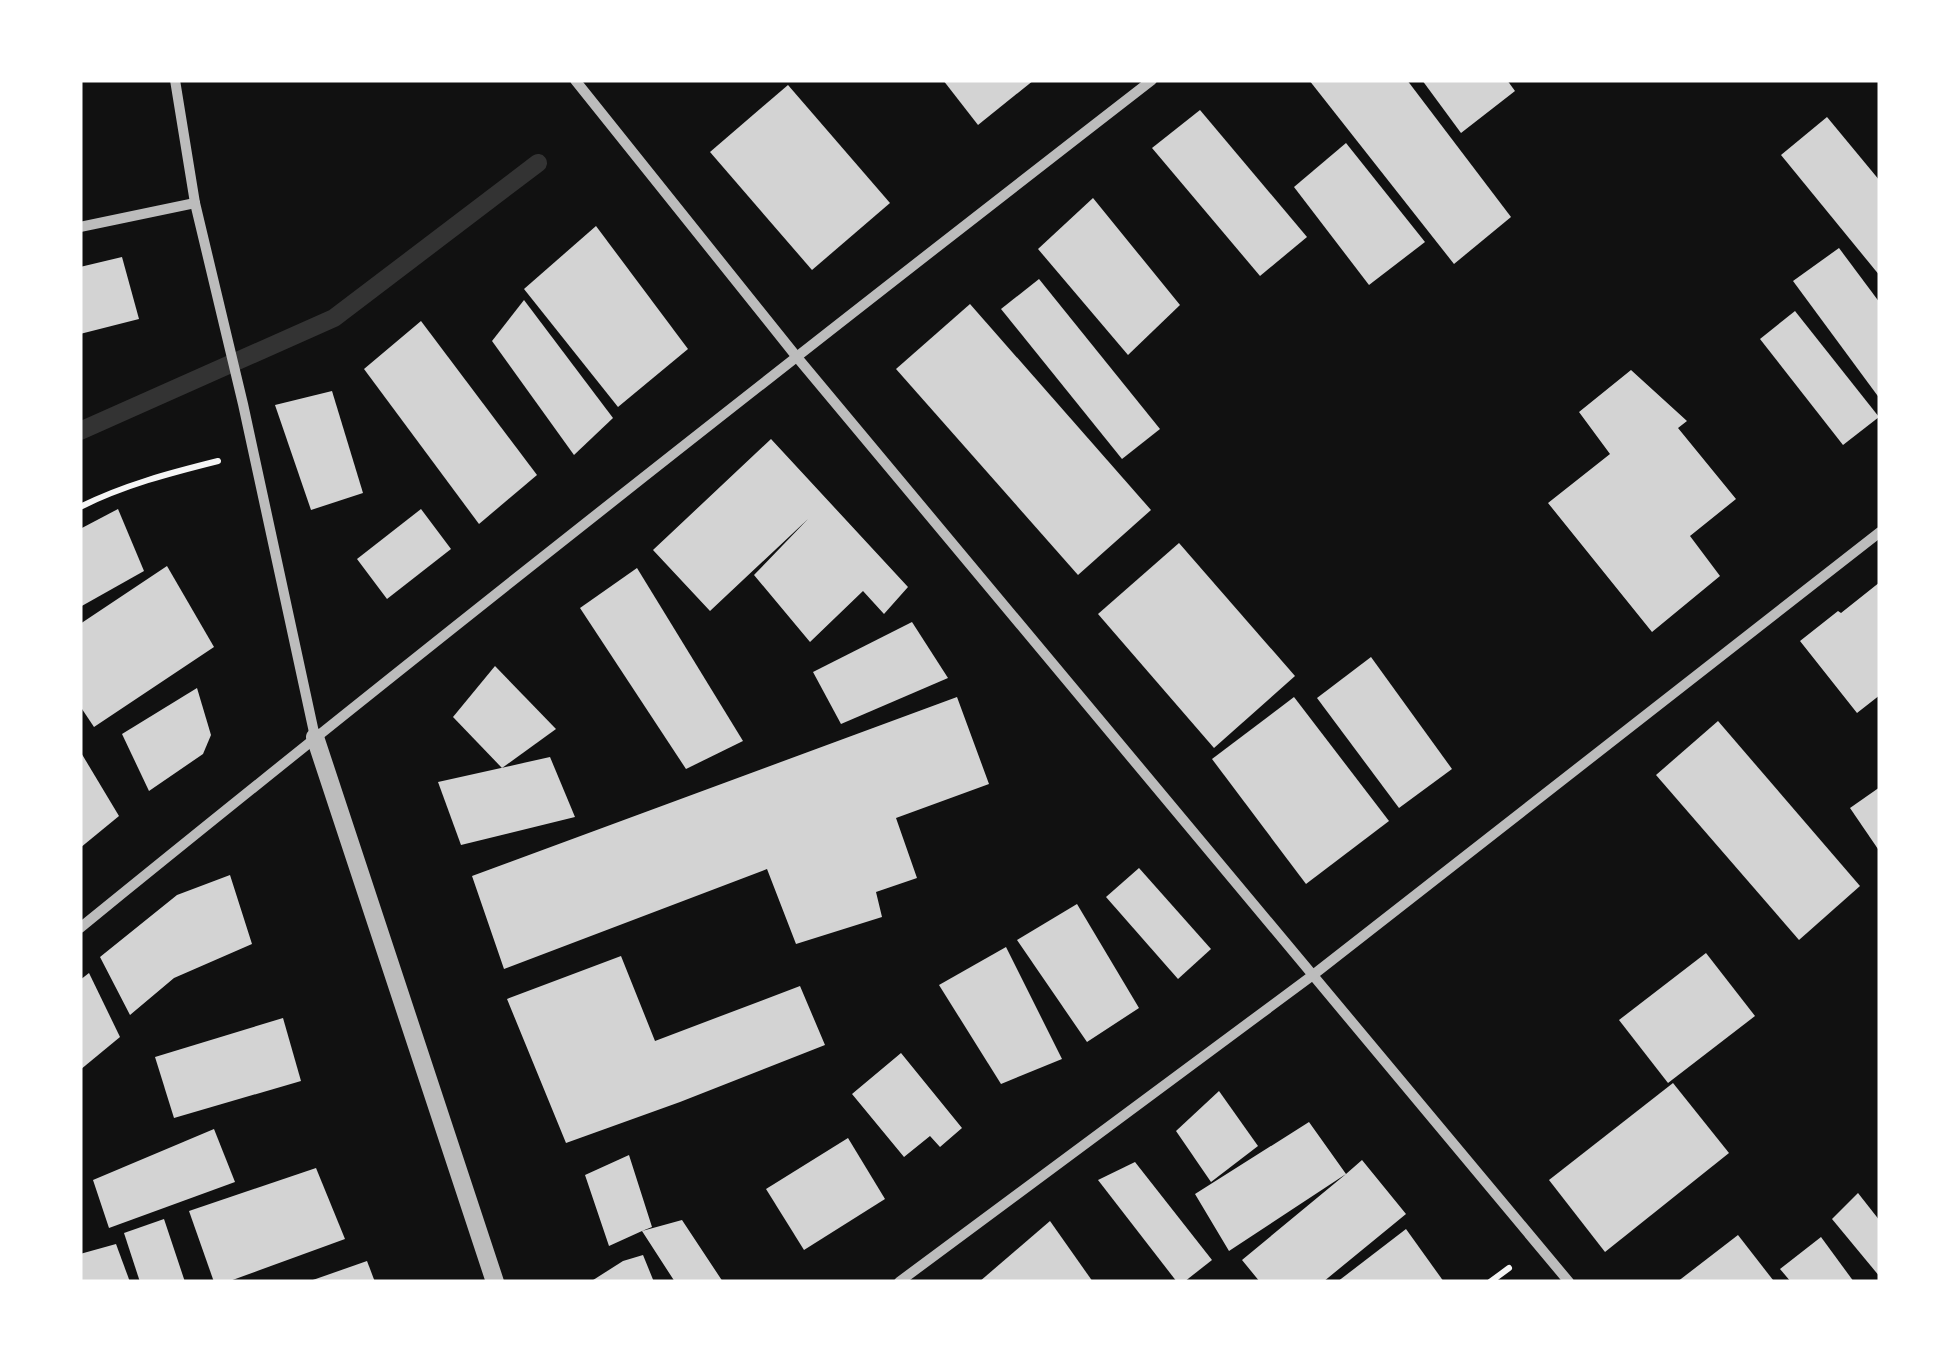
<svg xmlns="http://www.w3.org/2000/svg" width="1960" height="1362" viewBox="0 0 1960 1362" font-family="'Archivo Narrow',sans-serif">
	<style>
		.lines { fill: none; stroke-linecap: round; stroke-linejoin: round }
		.stream { stroke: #333; stroke-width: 18 }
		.building { fill: #d3d3d3 }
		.path { stroke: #f5f5f5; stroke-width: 6 }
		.minor { stroke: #bcbcbc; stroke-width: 10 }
		.tertiary { stroke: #bcbcbc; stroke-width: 18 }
	</style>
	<rect width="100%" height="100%" fill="#111"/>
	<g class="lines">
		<polyline class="stream" points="80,431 334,318 538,163"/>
	</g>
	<g class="building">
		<polygon points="943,80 1034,80 978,125"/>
		<polygon points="1309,80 1407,80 1511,217 1454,264"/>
		<polygon points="1422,80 1507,80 1515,91 1461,133"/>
		<polygon points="788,85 890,203 812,270 710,152"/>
		<polygon points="1200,110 1307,237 1260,276 1152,148"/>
		<polygon points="1827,117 1880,181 1880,276 1781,155"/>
		<polygon points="1346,143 1425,242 1369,285 1294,187"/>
		<polygon points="1093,198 1180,305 1128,355 1038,249"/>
		<polygon points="596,226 688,349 618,407 524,289"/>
		<polygon points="1839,248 1880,303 1880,399 1793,281"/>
		<polygon points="122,257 139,319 80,334 80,267"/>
		<polygon points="1039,279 1160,429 1122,459 1001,309"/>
		<polygon points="524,300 613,418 574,455 492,341"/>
		<polygon points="970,304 1151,510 1078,575 896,369"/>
		<polygon points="1795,311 1879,417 1843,445 1760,339"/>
		<polygon points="421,321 537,475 479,524 364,369"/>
		<polygon points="1631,370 1687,421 1678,428 1736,499 1690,536 1720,576 1652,632 1548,503 1610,454 1579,412"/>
		<polygon points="332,391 363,493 311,510 275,405"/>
		<polygon points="771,439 908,587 884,614 863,591 810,642 754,575 808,519 710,611 653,550"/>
		<polygon points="118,509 144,571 80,607 80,529"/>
		<polygon points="421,509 451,549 387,599 357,559"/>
		<polygon points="1179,543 1295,676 1214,748 1098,614"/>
		<polygon points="167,566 214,647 94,727 80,706 80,624"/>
		<polygon points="637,568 743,741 686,769 580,608"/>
		<polygon points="1880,582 1880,695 1857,713 1800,641 1838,611 1841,613"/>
		<polygon points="912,622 948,678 841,724 813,672"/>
		<polygon points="1371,657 1452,769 1399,808 1317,698"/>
		<polygon points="495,666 556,729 502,768 453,717"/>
		<polygon points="197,688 211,735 203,754 149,791 122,734"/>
		<polygon points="957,697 989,784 896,818 917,878 876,892 882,917 796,944 767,869 504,969 472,876"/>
		<polygon points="1294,697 1389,821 1306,884 1212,759"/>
		<polygon points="1718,721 1860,886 1799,940 1656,775"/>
		<polygon points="80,751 119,816 80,848"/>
		<polygon points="550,757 575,817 461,845 438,782"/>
		<polygon points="1880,787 1880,852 1850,808"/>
		<polygon points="1139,868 1211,949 1178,979 1106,897"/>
		<polygon points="230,875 252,944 174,978 130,1015 100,957 177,895"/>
		<polygon points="1077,904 1139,1008 1087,1042 1017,940"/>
		<polygon points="1006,947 1062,1059 1001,1084 939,985"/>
		<polygon points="1706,953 1755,1016 1668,1083 1619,1020"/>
		<polygon points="621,956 655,1041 800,986 825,1045 680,1102 566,1143 507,999"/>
		<polygon points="89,973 120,1037 80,1070 80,980"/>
		<polygon points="283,1018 301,1081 174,1118 155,1057"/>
		<polygon points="901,1053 962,1128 940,1147 930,1136 904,1157 852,1094"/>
		<polygon points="1673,1083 1729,1153 1605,1252 1549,1180"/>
		<polygon points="1219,1091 1258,1146 1211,1182 1176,1131"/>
		<polygon points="1309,1122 1346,1174 1362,1160 1406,1214 1323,1282 1260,1282 1242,1260 1346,1174 1229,1251 1195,1194"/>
		<polygon points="214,1129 235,1182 109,1228 93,1180"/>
		<polygon points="848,1138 885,1199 804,1250 766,1189"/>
		<polygon points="629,1155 652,1227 642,1231 682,1220 723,1282 675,1282 642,1231 609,1246 585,1175"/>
		<polygon points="1135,1162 1212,1260 1184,1282 1177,1282 1098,1180"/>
		<polygon points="316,1168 345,1239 227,1282 214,1282 189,1211"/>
		<polygon points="1858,1193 1880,1221 1880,1277 1832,1219"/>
		<polygon points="164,1219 185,1282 140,1282 124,1233"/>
		<polygon points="1050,1221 1093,1282 979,1282"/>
		<polygon points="1406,1229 1444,1282 1337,1282"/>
		<polygon points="1738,1235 1773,1280 1771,1282 1677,1282"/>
		<polygon points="1821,1237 1854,1282 1791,1282 1780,1269"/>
		<polygon points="116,1244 130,1282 80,1282 80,1254"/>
		<polygon points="643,1255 654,1282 590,1282 623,1261"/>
		<polygon points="367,1261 375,1282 310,1282 310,1281"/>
	</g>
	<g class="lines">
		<g class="path">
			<path d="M80,507C124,485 170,473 218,461"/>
			<polyline points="1490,1282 1509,1268"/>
		</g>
		<g class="minor">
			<polyline points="175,80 195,203 243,404 315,737"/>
			<polyline points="575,80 796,356 1569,1282"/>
			<polyline points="80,227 195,203"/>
			<path d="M80,928C434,640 792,359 1152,80"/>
			<polyline points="899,1282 1313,975 1880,532"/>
		</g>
		<polyline class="tertiary" points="315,737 495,1282"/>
	</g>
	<rect width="1960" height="1362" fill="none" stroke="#ffffff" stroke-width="165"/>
</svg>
